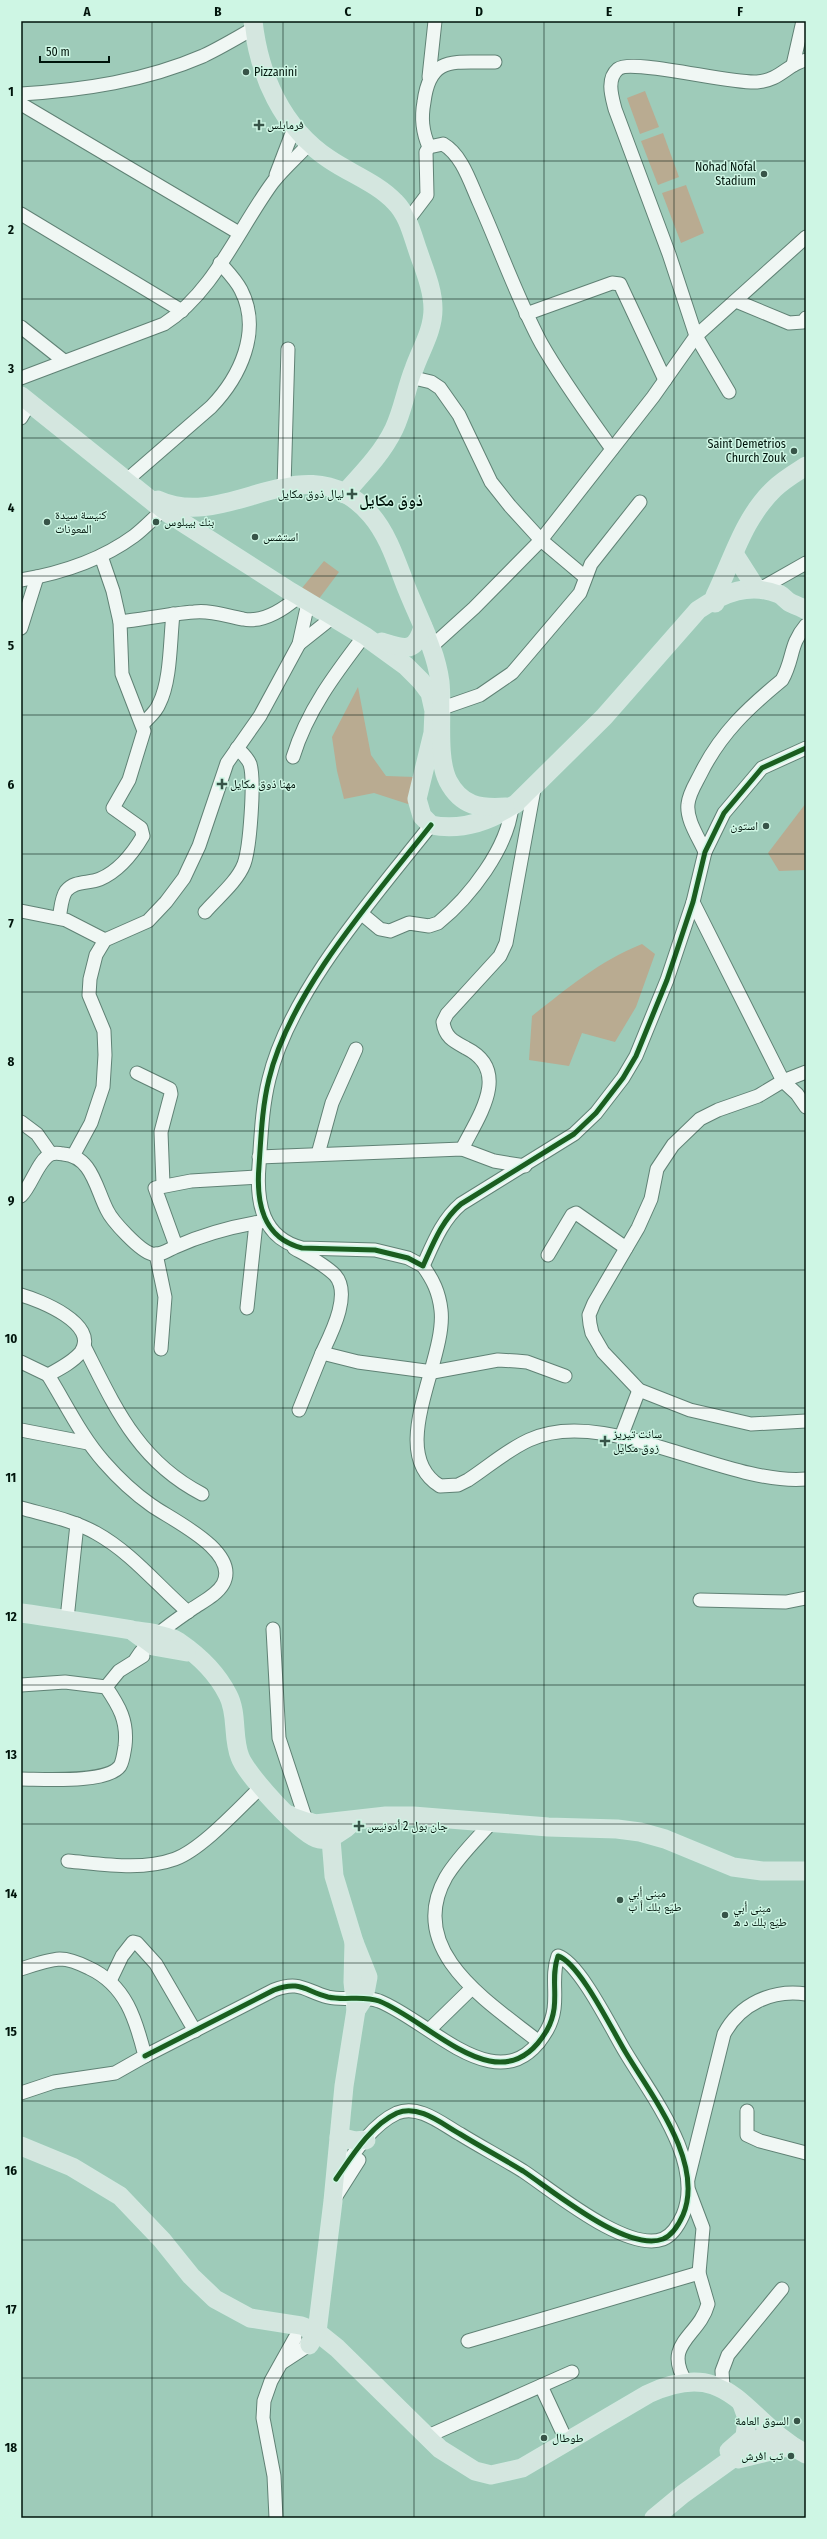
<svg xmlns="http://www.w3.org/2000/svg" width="827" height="2539" viewBox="0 0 827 2539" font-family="'Fira Sans Condensed','Noto Naskh Arabic',sans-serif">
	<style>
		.green { fill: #b9ab91 }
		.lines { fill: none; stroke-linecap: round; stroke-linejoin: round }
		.minor-casing { stroke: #608275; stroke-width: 15 }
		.major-casing { stroke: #d3e8e0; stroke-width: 19 }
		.minor { stroke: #f0f7f4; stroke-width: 13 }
		.major { stroke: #d4e6df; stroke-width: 17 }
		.cycleway-casing { stroke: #cef6e4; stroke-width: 8 }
		.cycleway { stroke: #1b5e20; stroke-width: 5 }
		.grid { fill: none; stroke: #00140b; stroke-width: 1; stroke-opacity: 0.55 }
		.poi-dot { fill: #375448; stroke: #cef6e4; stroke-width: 1.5 }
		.labels { text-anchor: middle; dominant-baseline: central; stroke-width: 3; stroke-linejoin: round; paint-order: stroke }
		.poi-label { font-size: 12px; fill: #00140b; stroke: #cef6e4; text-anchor: start }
		.district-label { font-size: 16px; font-weight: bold; fill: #00140b; stroke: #cef6e4 }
		.neatline { fill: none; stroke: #00140b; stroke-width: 1.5 }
		.grid-label { font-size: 13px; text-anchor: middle; font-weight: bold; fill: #00140b }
	</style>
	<rect width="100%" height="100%" fill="#9ecbb9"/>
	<g class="green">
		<polygon points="645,91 659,127 640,134 627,98"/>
		<polygon points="663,133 679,177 658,185 641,141"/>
		<polygon points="686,185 704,233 681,243 662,193"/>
		<polygon points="324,561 339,572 318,600 302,588"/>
		<polygon points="358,687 371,755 386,776 415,777 411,805 374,793 344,799 337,771 332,737"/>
		<polygon points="806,803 806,870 779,871 768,853"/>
		<path d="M642,944L655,954L636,1007L615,1042L582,1033L569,1066L529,1060L532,1016C569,987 598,962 642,944Z"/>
	</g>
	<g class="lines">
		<defs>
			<g id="minor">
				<polyline points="793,65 803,21"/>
				<polyline points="429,77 435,21"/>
				<path d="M21,94C84,90 145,81 203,56C220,48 237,38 254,28"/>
				<polyline points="21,104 239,233"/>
				<path d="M429,147C422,131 421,118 424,102C430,54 455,63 495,62"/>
				<polyline points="276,175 294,128"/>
				<polyline points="21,214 182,311"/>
				<path d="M408,220L427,195L426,152L429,147L443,144C462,155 470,182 479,202C500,249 517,298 541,343C562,380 587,414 612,449"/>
				<polyline points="736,301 789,323 803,322 806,318"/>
				<polyline points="526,314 612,283 620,284 665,380"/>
				<polyline points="21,327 64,361"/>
				<polyline points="410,377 431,382 440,388 459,415 491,482 510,506 541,540 585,577"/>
				<path d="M21,378L164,324C214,292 239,228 273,182C284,168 298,156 309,144"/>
				<path d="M729,392L696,336L669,254L615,109C612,97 606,79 618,69C632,58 730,84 757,82C781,80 787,64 806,60"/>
				<polyline points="21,418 30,403"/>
				<path d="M128,479L211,407C240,377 262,331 241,290C236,280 227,271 220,263"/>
				<polyline points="284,487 288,349"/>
				<path d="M21,580C62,573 100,561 134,536C146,527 157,514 169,505"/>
				<polyline points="760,589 806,563"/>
				<path d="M120,622C145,619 169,614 194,612C211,610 226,616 243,619C263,623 284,609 298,597"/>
				<polyline points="21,628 37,577"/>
				<polyline points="299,644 333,617"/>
				<polyline points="431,647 474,608 541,540 653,397 696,336 806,237"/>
				<polyline points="434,711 480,695 512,673 580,593 591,564 640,502"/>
				<path d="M143,724C148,718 156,712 159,704C171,681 170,640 173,614"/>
				<path d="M293,757C307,711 335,674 364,636"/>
				<path d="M431,825C375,896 290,991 269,1079C262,1107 261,1137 259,1166C256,1202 262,1238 302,1248L375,1250L408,1258L423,1266C433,1244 442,1220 461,1204L574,1134L596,1113L623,1078L636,1056L667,980L693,902L705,852L724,813L762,768L806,748"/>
				<path d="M705,852C699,838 686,820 688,804C689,793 696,783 701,773C721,733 748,708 782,680C794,659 789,645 806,625"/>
				<polyline points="693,902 783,1081 806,1072"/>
				<polyline points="21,911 66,920 105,940"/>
				<path d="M205,912C217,898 237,882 244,864C250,848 255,780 250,764C247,757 242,753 237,748"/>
				<path d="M362,914L380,929L390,931L409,923L429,926L438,923C470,897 508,848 512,806"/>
				<path d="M59,918C61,910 61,898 66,891C75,880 88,884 100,879C119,871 133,853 143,836L141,828L113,808L129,780L144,731L122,674L120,622L113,591L101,556"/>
				<polyline points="137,1073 170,1089 171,1094 161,1132 163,1184"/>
				<polyline points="806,1107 797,1094 783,1081 758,1096 718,1110 700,1119 673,1145 657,1169 651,1199 638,1228 594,1303 589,1315 590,1324 592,1333 603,1352 639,1390 690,1410 751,1424 806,1421"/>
				<polyline points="21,1122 37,1134 51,1154"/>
				<path d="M462,1149C478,1117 512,1071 466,1048C453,1041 445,1037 443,1022L447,1014L500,956L506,943L535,784"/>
				<polyline points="318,1154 332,1103 356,1049"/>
				<polyline points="73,1156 91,1123 103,1087 105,1055 104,1031 89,995 90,979 96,955 105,940 148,921 166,902 184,878 199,846 227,763 260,716 299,644 308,603"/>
				<polyline points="259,1157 462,1149 494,1161 525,1166"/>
				<path d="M21,1196C32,1185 38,1160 51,1154C54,1153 59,1153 63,1154C92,1156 96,1189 107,1210C112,1221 140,1251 152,1254C160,1256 168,1250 175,1247C204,1234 234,1226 266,1221"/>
				<polyline points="176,1246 155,1188 191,1181 258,1177"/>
				<path d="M294,1248C308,1256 324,1264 335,1275C352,1294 331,1334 322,1353L358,1362L433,1372L498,1360L516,1361L527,1362L565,1376"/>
				<polyline points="156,1254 165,1297 161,1349"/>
				<polyline points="548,1255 572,1215 576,1213 626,1248"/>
				<path d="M423,1266C433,1280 439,1292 441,1310C447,1360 385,1452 440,1486L458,1485L468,1480C488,1467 507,1450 529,1440C604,1404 725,1486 806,1479"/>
				<path d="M21,1295C39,1300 100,1324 81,1352C73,1362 59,1369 48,1375C66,1404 81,1436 104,1462C118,1478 134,1493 151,1505C170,1519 241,1551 223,1584C217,1595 202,1602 192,1609C172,1623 149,1638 136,1659"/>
				<polyline points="247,1308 256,1223"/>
				<path d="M84,1346C115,1407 138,1461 202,1494"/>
				<polyline points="21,1362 48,1375"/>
				<polyline points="299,1410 322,1353"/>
				<polyline points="21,1430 88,1443"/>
				<polyline points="621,1437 639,1390"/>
				<path d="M21,1508C46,1515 73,1520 96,1533C132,1553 158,1586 188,1612"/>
				<polyline points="700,1600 786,1602 806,1598"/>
				<polyline points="67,1619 77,1524"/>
				<polyline points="273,1629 279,1738 306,1820"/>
				<path d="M21,1685L65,1682L106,1687C119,1706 128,1721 125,1746C124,1752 123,1761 120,1766C107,1784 42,1779 21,1779"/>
				<polyline points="106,1687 119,1671 143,1656"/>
				<path d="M491,1823C476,1840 458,1857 446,1877C404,1951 490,2003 539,2042"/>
				<path d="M68,1861C102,1864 142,1871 175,1859C202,1849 239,1808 261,1787"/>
				<path d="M21,1969C33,1965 47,1960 60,1959C70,1959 79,1963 89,1968C126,1985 136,2020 145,2056L115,2073L54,2082L21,2093"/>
				<polyline points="110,1981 122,1956 133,1942 137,1943 156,1964 195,2031"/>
				<polyline points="430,2029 472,1988"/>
				<path d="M145,2056L274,1990C300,1980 305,1991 328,1997C345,2001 362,1995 379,2001C432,2022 502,2108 547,2030C562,2003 549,1981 558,1956C580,1963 613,2032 626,2053C651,2095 705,2163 683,2215C679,2224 673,2235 663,2239C627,2253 552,2190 523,2171C502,2158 481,2147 460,2134C442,2124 419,2104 397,2113C371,2125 352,2156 336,2179"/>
				<polyline points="747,2111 747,2135 760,2141 806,2153"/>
				<path d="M688,2179L724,2034C740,2004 772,1989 806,1994"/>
				<polyline points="333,2201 359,2160"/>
				<polyline points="468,2341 699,2273"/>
				<polyline points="283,2362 309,2345"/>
				<path d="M686,2382C662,2343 699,2337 708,2304L699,2273L703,2228L689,2191"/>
				<polyline points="541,2386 567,2442"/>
				<polyline points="723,2387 722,2371 728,2355 782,2289"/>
				<polyline points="428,2436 572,2372"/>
				<polyline points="276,2518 274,2476 263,2418 264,2401 271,2381 295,2338"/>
			</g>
			<g id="major">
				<path d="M253,21C259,75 282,128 329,159C351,174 377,183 395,202C408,215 412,234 418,251C424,269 433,289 433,309C433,331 421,349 414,369C406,389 403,410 394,429C382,454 362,474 344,494"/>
				<path d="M21,396L163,510L291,592L366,637L406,666L421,681L430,693L434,711L433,733L417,799L422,816L431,825C462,831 491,821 517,803L604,717L698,610C723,593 750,582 779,594C783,596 786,600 789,602C794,605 801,607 806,610"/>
				<path d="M158,500C229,533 306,439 371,515C389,536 397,564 407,589C419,619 436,650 440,682C443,711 436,757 448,781C461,806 480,809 506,807"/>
				<polyline points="735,555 756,588"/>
				<path d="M715,603V596C733,559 743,519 774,489C783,480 795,473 806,466"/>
				<path d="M382,642C404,649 415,654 423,627"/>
				<path d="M21,1613C58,1618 95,1624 132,1630C148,1633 165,1633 179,1642C198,1655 217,1673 228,1695C238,1714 232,1737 240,1757C246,1774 302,1836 319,1839C329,1841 346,1829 353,1822"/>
				<polyline points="134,1632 153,1646 187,1652"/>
				<polyline points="289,1815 315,1824 386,1816 413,1816 548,1827 617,1829 640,1832 665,1839 733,1867 762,1871 806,1871"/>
				<polyline points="330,1827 334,1876 354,1942 368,1977 364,1998 356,2010"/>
				<polyline points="339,2137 355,2141 366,2140"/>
				<path d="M21,2146L72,2167L120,2196L162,2240L191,2276L215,2299L250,2318L301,2326L317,2332L337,2348L440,2449L475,2471L491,2475L522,2468L648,2394C732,2355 742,2420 806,2454"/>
				<polyline points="309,2345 317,2332 333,2201 344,2086 356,2010 353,1982 354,1942"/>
				<polyline points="729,2451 745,2437 747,2418 742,2404"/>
				<polyline points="738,2459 791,2446"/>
				<polyline points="654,2518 683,2494 772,2430"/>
			</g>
		</defs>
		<use href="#minor" class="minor-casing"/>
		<use href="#major" class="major-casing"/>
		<use href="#minor" class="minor"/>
		<use href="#major" class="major"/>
		<defs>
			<g id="cycleway">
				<path d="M431,825C375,896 290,991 269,1079C262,1107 261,1137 259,1166C256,1202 262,1238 302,1248L375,1250L408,1258L423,1266C433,1244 442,1220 461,1204L574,1134L596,1113L623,1078L636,1056L667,980L693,902L705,852L724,813L762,768L806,748"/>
				<path d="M145,2056L274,1990C300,1980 305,1991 328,1997C345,2001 362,1995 379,2001C432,2022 502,2108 547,2030C562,2003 549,1981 558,1956C580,1963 613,2032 626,2053C651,2095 705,2163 683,2215C679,2224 673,2235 663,2239C627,2253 552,2190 523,2171C502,2158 481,2147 460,2134C442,2124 419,2104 397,2113C371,2125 352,2156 336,2179"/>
			</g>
		</defs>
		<use href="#cycleway" class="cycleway-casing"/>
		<use href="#cycleway" class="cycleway"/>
	</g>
	<path class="grid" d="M152,21V2518M283,21V2518M414,21V2518M544,21V2518M674,21V2518M21,161H806M21,299H806M21,438H806M21,576H806M21,715H806M21,854H806M21,992H806M21,1131H806M21,1270H806M21,1408H806M21,1547H806M21,1685H806M21,1824H806M21,1963H806M21,2101H806M21,2240H806M21,2378H806"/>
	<g class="poi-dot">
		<circle cx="246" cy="72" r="4"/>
		<path d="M257 119h4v4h4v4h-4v4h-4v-4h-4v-4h4z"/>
		<circle cx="764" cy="174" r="4"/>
		<circle cx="794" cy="451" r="4"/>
		<path d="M350 488h4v4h4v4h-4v4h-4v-4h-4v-4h4z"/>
		<circle cx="47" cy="522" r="4"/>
		<circle cx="156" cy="522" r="4"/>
		<circle cx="255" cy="537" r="4"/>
		<path d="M220 778h4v4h4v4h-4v4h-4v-4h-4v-4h4z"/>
		<circle cx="766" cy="826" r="4"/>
		<path d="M603 1435h4v4h4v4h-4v4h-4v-4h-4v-4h4z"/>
		<path d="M357 1820h4v4h4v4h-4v4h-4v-4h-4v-4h4z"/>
		<circle cx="620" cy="1900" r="4"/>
		<circle cx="725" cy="1915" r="4"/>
		<circle cx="797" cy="2421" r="4"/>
		<circle cx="544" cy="2438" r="4"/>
		<circle cx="791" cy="2456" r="4"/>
	</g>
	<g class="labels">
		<g class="poi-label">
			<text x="254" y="72">Pizzanini</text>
			<text x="267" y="125">فرمابلس</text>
			<text x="756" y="167" text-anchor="end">Nohad Nofal<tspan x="756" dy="14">Stadium</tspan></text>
			<text x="786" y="444" text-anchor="end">Saint Demetrios<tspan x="786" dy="14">Church Zouk</tspan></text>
			<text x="344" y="494" text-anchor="end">ليال ذوق مكايل</text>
			<text x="55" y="515">كنيسة سيدة<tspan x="55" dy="14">المعونات</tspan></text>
			<text x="164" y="522">بنك بيبلوس</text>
			<text x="263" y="537">استشس</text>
			<text x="230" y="784">مهنا ذوق مكايل</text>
			<text x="758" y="826" text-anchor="end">استون</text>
			<text x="613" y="1434">سانت تيريز<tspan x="613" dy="14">زوق مكايل</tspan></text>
			<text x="367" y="1826">جان بول 2 أدونيس</text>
			<text x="628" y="1893">مبنى أبي<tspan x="628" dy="14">طيّع بلك أ ب</tspan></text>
			<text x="733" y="1908">مبنى أبي<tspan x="733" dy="14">طيّع بلك د ه</tspan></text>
			<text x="789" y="2421" text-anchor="end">السوق العامة</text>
			<text x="552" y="2438">طوطال</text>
			<text x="783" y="2456" text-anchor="end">تب افرش</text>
		</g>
		<g class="district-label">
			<text x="391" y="500">ذوق مكايل</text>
		</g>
	</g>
	<rect width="827" height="2539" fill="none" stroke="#cef6e4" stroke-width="44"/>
	<path d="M40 56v6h69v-6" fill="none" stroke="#00140b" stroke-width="2"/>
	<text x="46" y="56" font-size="12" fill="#00140b" stroke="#cef6e4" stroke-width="3" paint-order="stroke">50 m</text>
	<rect x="22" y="22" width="783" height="2495" class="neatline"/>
	<g class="grid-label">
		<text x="87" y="16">A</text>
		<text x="218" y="16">B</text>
		<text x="348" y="16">C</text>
		<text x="479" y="16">D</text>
		<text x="609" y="16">E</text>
		<text x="740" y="16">F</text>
		<text x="11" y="96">1</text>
		<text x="11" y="234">2</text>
		<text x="11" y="373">3</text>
		<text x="11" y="512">4</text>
		<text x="11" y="650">5</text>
		<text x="11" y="789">6</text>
		<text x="11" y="928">7</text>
		<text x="11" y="1066">8</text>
		<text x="11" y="1205">9</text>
		<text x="11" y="1343">10</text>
		<text x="11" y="1482">11</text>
		<text x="11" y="1621">12</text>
		<text x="11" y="1759">13</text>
		<text x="11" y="1898">14</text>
		<text x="11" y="2036">15</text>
		<text x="11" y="2175">16</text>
		<text x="11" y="2314">17</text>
		<text x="11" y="2452">18</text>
	</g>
</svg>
